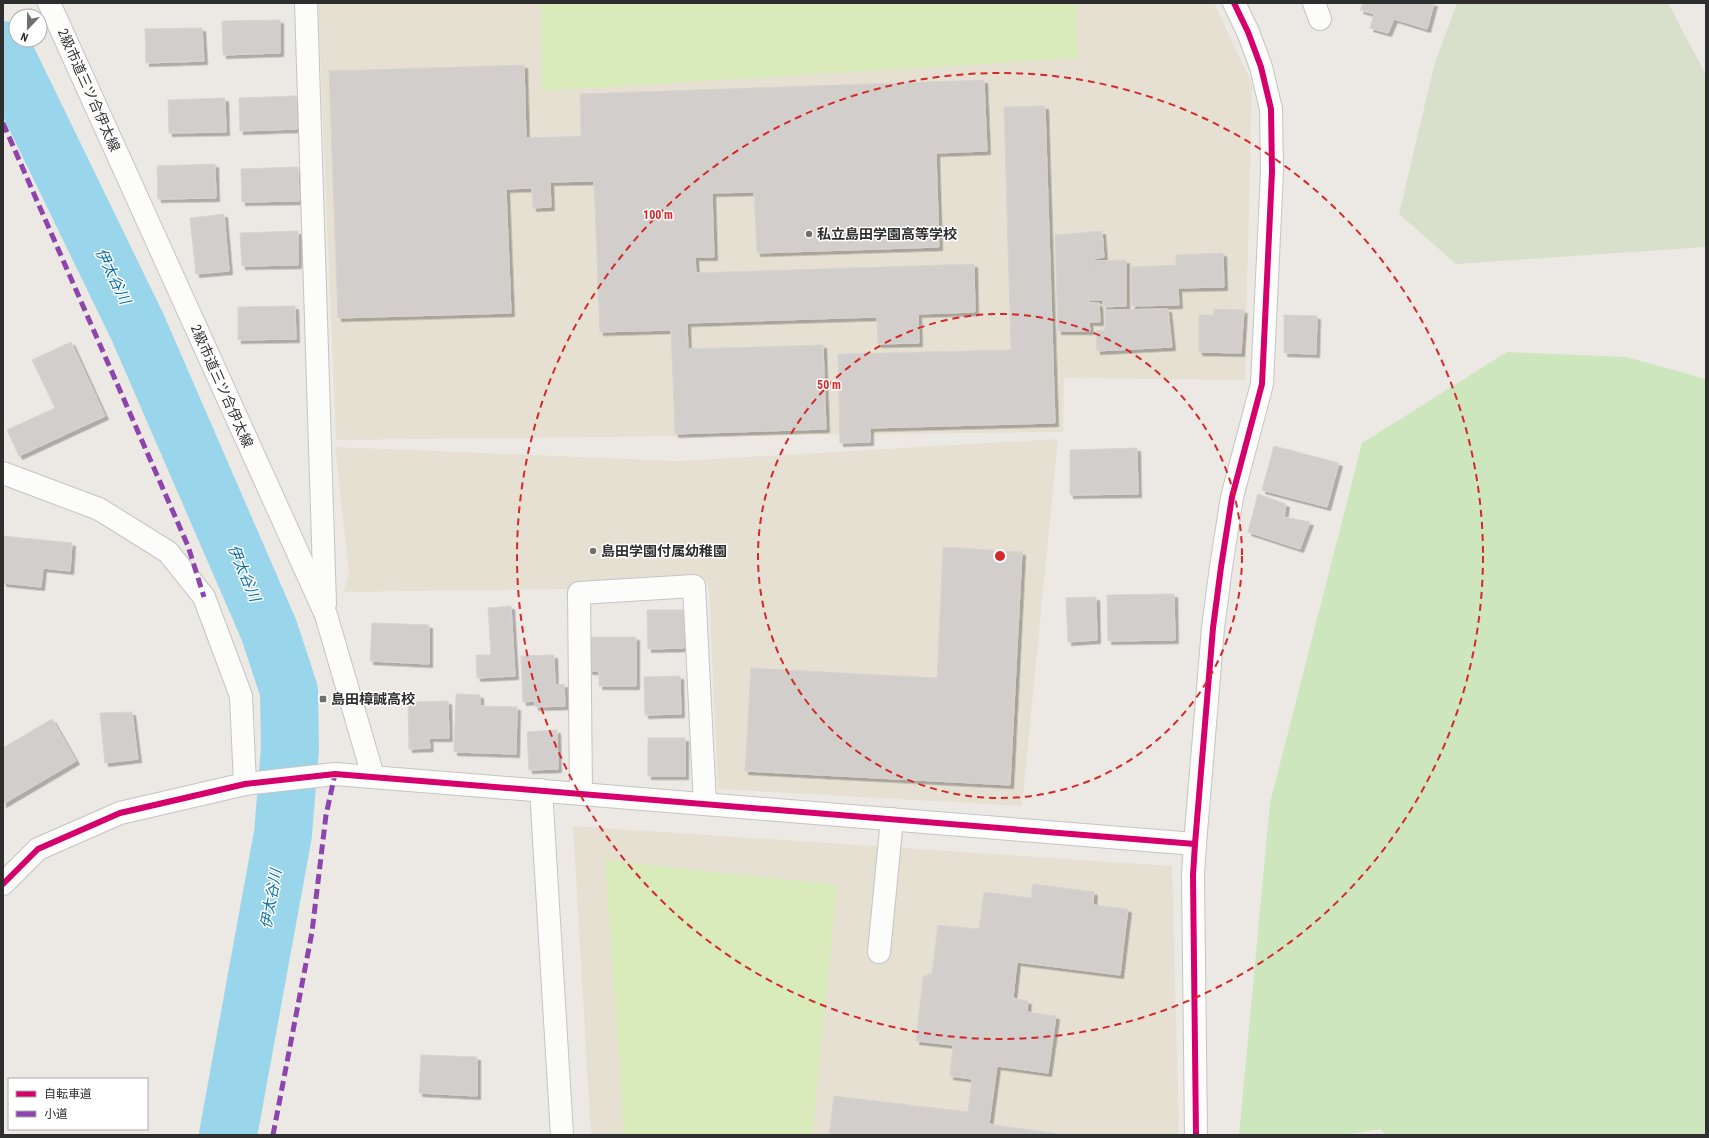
<svg xmlns="http://www.w3.org/2000/svg" width="1709" height="1138" viewBox="0 0 1709 1138" font-family="'Roboto Condensed','Noto Sans JP',sans-serif">
	<style>
		.education { fill: #e6e0d3 }
		.green { fill: #cee6be }
		.cemetery { fill: #d8e0cc }
		.pitch { fill: #d9eabb }
		.lines { fill: none; stroke-linecap: round; stroke-linejoin: round }
		.river { stroke: #99d6ec; stroke-width: 58 }
		.building { fill: #d1cecb; stroke: #d7d4d0; filter: url(#shadow) }
		.minor-casing { stroke: #c5c4c5; stroke-width: 24 }
		.minor { stroke: #fcfcfb; stroke-width: 22 }
		.quiet { stroke: #8e44ad; stroke-width: 5; stroke-dasharray: 10 5; stroke-linecap: butt }
		.cycleway-casing { stroke: #fff; stroke-width: 8 }
		.cycleway { stroke: #d6006c; stroke-width: 6 }
		.ring { fill: none; stroke: #d62828; stroke-width: 2; stroke-dasharray: 7 5 }
		.poi-dot { fill: #706f6e; stroke: #fff; stroke-width: 1.5 }
		.labels { text-anchor: middle; dominant-baseline: central; stroke-width: 3; stroke-linejoin: round; paint-order: stroke }
		.street-label { font-size: 14px; fill: #2e2e2e; stroke: #fff }
		.poi-label { font-size: 14px; font-weight: bold; fill: #2e2e2e; stroke: #fff; text-anchor: start }
		.water-label { font-size: 15px; font-style: italic; fill: #0d6fa3; stroke: #fff }
		.centre { fill: #d62828; stroke: #fff; stroke-width: 2 }
		.ring-label { font-size: 12px; text-anchor: middle; font-weight: bold; fill: #d62828; stroke: #fff; stroke-width: 3; stroke-linejoin: round; paint-order: stroke }
	</style>
	<defs>
		<filter id="shadow"><feDropShadow dx="3.5" dy="3.5" stdDeviation="0" flood-color="#0004"/></filter>
	</defs>
	<rect width="100%" height="100%" fill="#ece8e4"/>
	<g class="education">
		<polygon points="318,3 1214,3 1252,84 1245,380 1064,378 1063,432 336,440"/>
		<polygon points="1058,439 1022,806 718,789 709,591 706,581 565,589 343,592 349,573 335,447 679,461"/>
		<polygon points="573,826 1172,866 1179,1135 591,1135"/>
	</g>
	<polygon class="green" points="1507,352 1626,357 1706,379 1706,1135 1385,1135 1381,1129 1344,1135 1239,1135 1270,803 1362,443"/>
	<polygon class="cemetery" points="1457,3 1668,3 1706,75 1706,247 1456,264 1399,214 1434,66"/>
	<g class="pitch">
		<polygon points="541,3 1076,3 1078,58 542,91"/>
		<polygon points="605,860 837,885 812,1135 624,1135"/>
	</g>
	<g class="lines">
		<polyline class="river" points="3,50 138,328 269,630 289,691 290,748 283,834 228,1135"/>
	</g>
	<g class="building">
		<polygon points="1363,3 1434,3 1427,29 1394,19 1388,33 1370,28 1374,14 1360,10"/>
		<polygon points="280,20 280,53 223,55 222,21"/>
		<polygon points="202,28 204,61 146,63 145,29"/>
		<polygon points="524,65 526,138 581,136 580,94 984,80 987,151 936,153 939,247 757,253 754,192 712,193 714,257 695,257 696,273 974,264 975,312 918,314 919,343 878,344 877,317 687,323 688,349 823,345 826,429 675,434 671,330 600,332 594,181 550,182 551,207 533,208 532,188 506,189 511,313 338,318 329,71"/>
		<polygon points="296,96 297,129 240,131 239,98"/>
		<polygon points="225,98 226,132 169,133 168,100"/>
		<polygon points="1045,106 1055,423 870,428 870,442 840,443 838,354 1011,350 1004,107"/>
		<polygon points="215,164 216,198 158,199 157,166"/>
		<polygon points="298,167 299,201 242,202 241,169"/>
		<polygon points="224,214 229,271 196,274 190,218"/>
		<polygon points="298,231 298,265 242,266 240,233"/>
		<polygon points="1102,231 1104,257 1088,260 1089,303 1099,303 1100,322 1089,322 1090,331 1058,331 1055,235"/>
		<polygon points="1223,253 1224,287 1178,288 1179,305 1132,306 1131,267 1176,265 1176,255"/>
		<polygon points="1126,260 1126,306 1103,307 1103,300 1090,300 1090,261"/>
		<polygon points="295,306 296,339 238,340 238,307"/>
		<polygon points="1168,309 1172,347 1097,351 1096,331 1105,330 1105,310"/>
		<polygon points="1214,309 1244,310 1241,353 1199,352 1199,315 1214,315"/>
		<polygon points="1284,315 1317,316 1316,354 1284,353"/>
		<polygon points="71,342 105,416 19,456 7,430 55,408 32,360"/>
		<polygon points="1274,446 1339,463 1327,507 1262,490"/>
		<polygon points="1137,448 1138,494 1070,495 1070,450"/>
		<polygon points="1258,494 1286,504 1284,517 1310,522 1300,549 1248,532"/>
		<polygon points="3,536 72,543 70,571 43,568 41,587 3,583"/>
		<polygon points="943,547 1022,552 1010,785 745,771 751,668 937,678"/>
		<polygon points="1174,594 1175,640 1108,641 1107,595"/>
		<polygon points="1096,597 1097,640 1068,642 1066,598"/>
		<polygon points="511,606 515,676 477,678 476,655 491,655 488,608"/>
		<polygon points="647,610 684,610 684,648 648,649"/>
		<polygon points="372,623 429,625 429,664 370,661"/>
		<polygon points="589,637 636,637 636,686 599,686 599,671 589,671"/>
		<polygon points="554,655 555,685 564,684 565,706 535,707 535,701 523,702 521,656"/>
		<polygon points="680,676 681,714 645,715 644,677"/>
		<polygon points="456,694 480,695 480,706 517,707 516,754 454,752"/>
		<polygon points="448,701 449,738 429,738 430,748 409,749 408,702"/>
		<polygon points="132,712 138,759 105,763 100,713"/>
		<polygon points="52,719 76,761 3,804 3,748"/>
		<polygon points="557,730 558,769 529,770 527,732"/>
		<rect x="648" y="738" width="37" height="38"/>
		<polygon points="1033,884 1094,892 1093,905 1128,909 1120,975 1017,962 1013,998 1028,1001 1027,1012 1056,1016 1048,1073 997,1066 989,1124 1065,1135 829,1135 834,1096 968,1112 972,1079 950,1076 953,1045 916,1041 923,977 932,973 938,925 979,929 984,892 1031,898"/>
		<polygon points="421,1055 477,1057 477,1096 419,1093"/>
	</g>
	<g class="lines">
		<defs>
			<g id="minor">
				<polyline points="49,3 326,615 373,776"/>
				<polyline points="306,3 325,604"/>
				<polyline points="1314,3 1320,19"/>
				<polyline points="3,473 99,509 168,552 204,597 241,696 245,784"/>
				<polyline points="541,790 562,1135"/>
				<polyline points="581,793 579,593 694,586 705,804"/>
				<polyline points="3,884 38,849 120,813 245,784 335,774 1195,844"/>
				<polyline points="879,952 892,819"/>
				<polyline points="1196,1135 1193,875 1195,844 1213,628 1221,567 1232,497 1262,384 1272,172 1271,109 1261,67 1248,32 1234,3"/>
			</g>
		</defs>
		<use href="#minor" class="minor-casing"/>
		<use href="#minor" class="minor"/>
		<g class="quiet">
			<polyline points="3,123 188,546 204,597"/>
			<polyline points="273,1135 312,932 326,815 335,774"/>
		</g>
		<defs>
			<g id="cycleway">
				<polyline points="3,884 38,849 120,813 245,784 335,774 1195,844"/>
				<polyline points="1196,1135 1193,875 1195,844 1213,628 1221,567 1232,497 1262,384 1272,172 1271,109 1261,67 1248,32 1234,3"/>
			</g>
		</defs>
		<use href="#cycleway" class="cycleway-casing"/>
		<use href="#cycleway" class="cycleway"/>
	</g>
	<g class="ring">
		<circle cx="1000" cy="556" r="242"/>
		<circle cx="1000" cy="556" r="483"/>
	</g>
	<g class="poi-dot">
		<circle cx="809" cy="234" r="4"/>
		<circle cx="593" cy="551" r="4"/>
		<rect x="319" y="695" width="8" height="8" rx="2"/>
	</g>
	<g class="labels">
		<g class="street-label">
			<text transform="translate(89 90) rotate(66)">2級市道三ツ合伊太線</text>
			<text transform="translate(222 386) rotate(66)">2級市道三ツ合伊太線</text>
		</g>
		<g class="poi-label">
			<text x="817" y="234">私立島田学園高等学校</text>
			<text x="601" y="551">島田学園付属幼稚園</text>
			<text x="331" y="699">島田樟誠高校</text>
		</g>
		<g class="water-label">
			<text transform="translate(113 276) rotate(64)">伊太谷川</text>
			<text transform="translate(244 573) rotate(67)">伊太谷川</text>
			<text transform="translate(271 899) rotate(-80)">伊太谷川</text>
		</g>
	</g>
	<circle cx="1000" cy="556" r="6" class="centre"/>
	<g class="ring-label">
		<text x="658" y="219">100 m</text>
		<text x="829" y="389">50 m</text>
	</g>
	<rect width="1709" height="1138" fill="none" stroke="#2e2e2e" stroke-width="8"/>
	<rect x="8" y="1078" width="140" height="52" fill="#ffffff" stroke="#ababab"/>
	<rect x="16" y="1091" width="20" height="6" fill="#d6006c" stroke="#ababab"/>
	<text x="44" y="1098" font-size="12" fill="#2e2e2e">自転車道</text>
	<rect x="16" y="1111" width="20" height="6" fill="#8e44ad" stroke="#ababab"/>
	<text x="44" y="1118" font-size="12" fill="#2e2e2e">小道</text>
	<g transform="translate(28 28) rotate(202)"><circle r="19" fill="#ffffff" stroke="#ababab"/>
	<path d="M0-3L7 15L0 10L-7 15Z" fill="#706f6e"/>
	<text y="-6" font-size="11" font-weight="bold" text-anchor="middle" fill="#2e2e2e">N</text>
	</g>
</svg>
